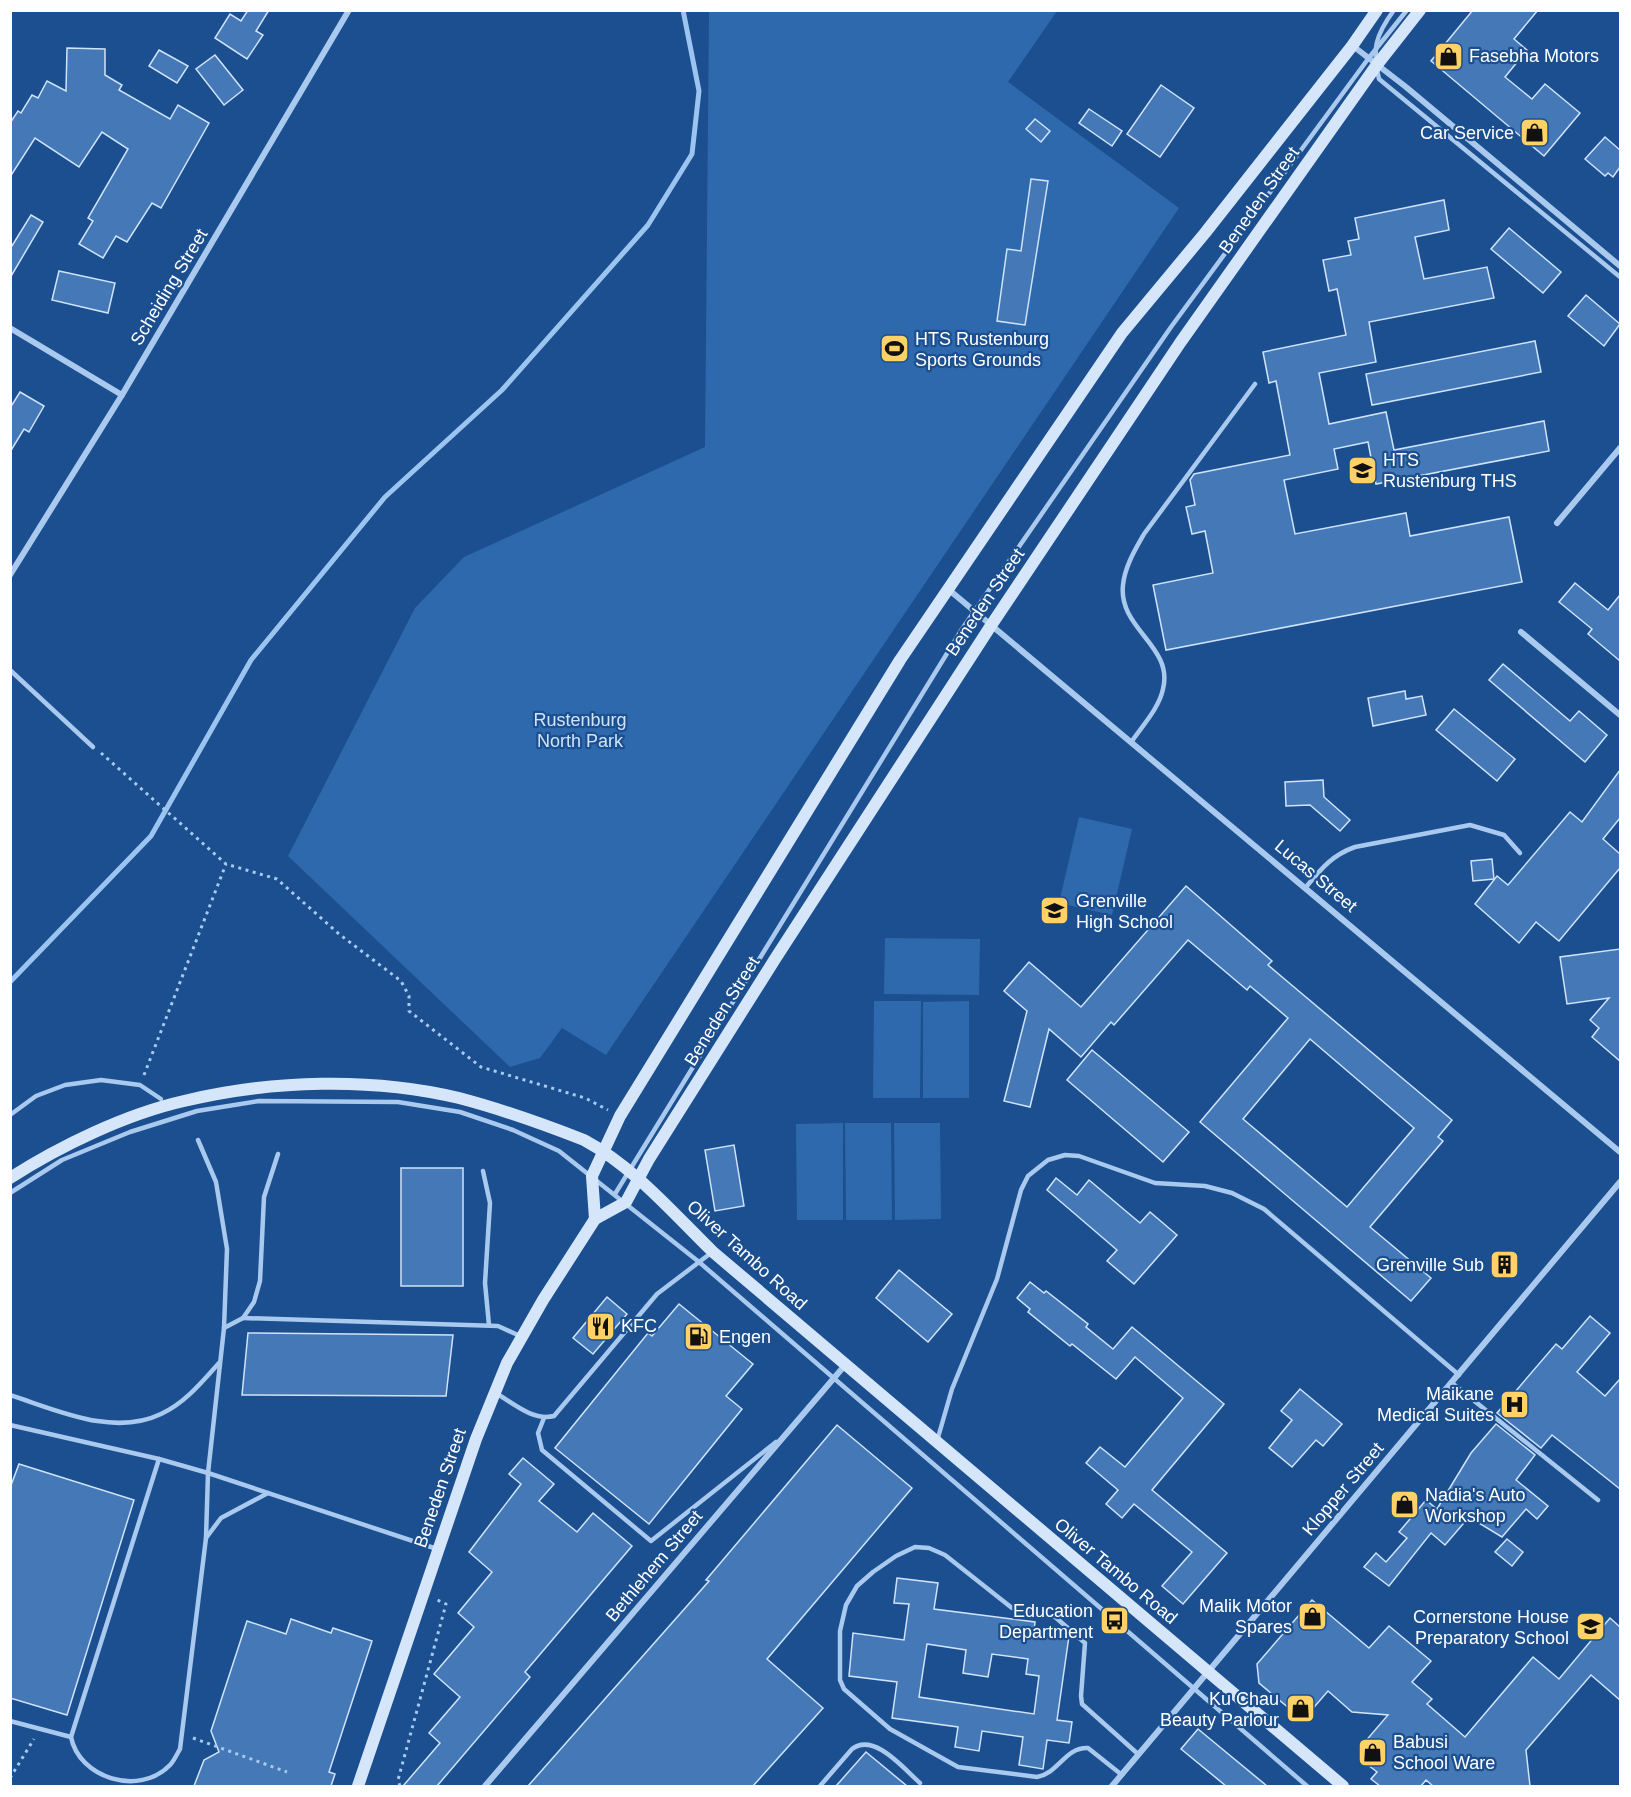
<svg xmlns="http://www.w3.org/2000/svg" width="1631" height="1797" viewBox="0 0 1631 1797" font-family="Arial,sans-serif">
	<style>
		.green { fill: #2e69ad }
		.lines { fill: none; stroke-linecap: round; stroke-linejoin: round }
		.stream { stroke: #9cc4f0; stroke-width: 5 }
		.building { fill: #4478b7; stroke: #cfe3fa; stroke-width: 1.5; fill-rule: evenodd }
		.path { stroke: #a9c9ee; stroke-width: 3; stroke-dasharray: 3 4.5; stroke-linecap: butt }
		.service { stroke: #a9c9ee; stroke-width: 4.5 }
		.minor { stroke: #a9c9ee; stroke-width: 6 }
		.secondary { stroke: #d6e6fa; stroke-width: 12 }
		.labels { text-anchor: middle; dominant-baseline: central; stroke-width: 4.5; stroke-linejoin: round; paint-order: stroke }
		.poi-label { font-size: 18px; fill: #fff; stroke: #1b4f8f; text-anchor: start }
		.street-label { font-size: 18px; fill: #fff; stroke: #1b4f8f }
		.park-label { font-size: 18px; fill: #cfe3fa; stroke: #1b4f8f }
	</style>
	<rect width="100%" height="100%" fill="#1b4f8f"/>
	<g class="green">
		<polygon points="709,11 1057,11 1008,82 1179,208 606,1055 562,1028 540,1058 510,1067 288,856 415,608 464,557 705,447"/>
		<polygon points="1079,817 1132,829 1112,915 1059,903"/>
		<polygon points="885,938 980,939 979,995 884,994"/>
		<polygon points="874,1001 921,1001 920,1098 873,1098"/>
		<polygon points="969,1001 969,1098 923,1098 923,1002"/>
		<polygon points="843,1123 843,1220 797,1220 796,1124"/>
		<polygon points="845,1123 891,1123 892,1220 846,1220"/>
		<polygon points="894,1123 940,1123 941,1219 895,1220"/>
	</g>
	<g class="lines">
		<polyline class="stream" points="10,982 151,836 251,660 385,497 502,390 648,225 692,154 699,91 683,10"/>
	</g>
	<g class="building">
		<polygon points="248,10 269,10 256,31 263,35 247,59 215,38 230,14 241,21"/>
		<polygon points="1473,10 1538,10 1514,39 1527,50 1505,77 1532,99 1545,84 1580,113 1544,156 1431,61"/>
		<polygon points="67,48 105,49 105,75 122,85 119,90 170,119 178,105 209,123 161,208 152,203 127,242 116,236 103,258 79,244 93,221 88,218 128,149 102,132 79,167 35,138 10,177 10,123 18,111 21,113 32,95 38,98 47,81 66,91"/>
		<polygon points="159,50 188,66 177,83 149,66"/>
		<polygon points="215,55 243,90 224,105 196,69"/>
		<polygon points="1161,85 1194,108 1160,157 1127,134"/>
		<polygon points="1089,109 1122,131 1112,146 1079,123"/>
		<polygon points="1035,119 1050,131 1041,142 1026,129"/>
		<polygon points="1605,137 1620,150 1620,167 1613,177 1608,173 1605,176 1585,159"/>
		<polygon points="1031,179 1048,181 1025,325 997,321 1007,249 1021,251"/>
		<polygon points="1444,200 1449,230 1415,237 1424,279 1487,267 1494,298 1369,322 1376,362 1319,373 1329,424 1386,412 1394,450 1544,421 1549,451 1376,484 1368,442 1334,449 1338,469 1284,480 1295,534 1406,513 1410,536 1509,517 1522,582 1166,650 1153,585 1213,573 1205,531 1192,534 1186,507 1195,505 1190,480 1194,474 1290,455 1276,381 1269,383 1263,352 1346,335 1337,289 1329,291 1323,260 1351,255 1348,241 1359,239 1355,218"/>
		<polygon points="31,215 43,222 10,278 10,249"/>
		<polygon points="1509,228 1561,272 1543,293 1491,249"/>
		<polygon points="59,271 115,283 108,313 52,300"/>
		<polygon points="1586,295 1620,324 1604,346 1568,316"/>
		<polygon points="1535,341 1541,372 1372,405 1366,374"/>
		<polygon points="20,392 44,406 29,432 24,429 10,452 10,408"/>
		<polygon points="1575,583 1608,610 1620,595 1620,661 1588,634 1592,629 1559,602"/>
		<polygon points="1503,664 1570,721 1579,711 1607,735 1585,762 1489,680"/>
		<polygon points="1405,691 1406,699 1422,696 1426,715 1373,726 1368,698"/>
		<polygon points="1454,709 1515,759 1497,781 1436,730"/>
		<polygon points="1620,770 1620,818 1603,839 1620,854 1620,868 1559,941 1536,922 1519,943 1475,904 1497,876 1508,885 1570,812 1582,822"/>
		<polygon points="1323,780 1324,797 1350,820 1340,831 1310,805 1286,806 1285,782"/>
		<polygon points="1492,859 1494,879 1473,881 1471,861"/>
		<path d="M1186,886L1272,961L1268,965L1288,982L1452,1120L1438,1137L1443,1141L1370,1227L1431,1278L1411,1301L1200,1122L1288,1018L1250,986L1247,990L1188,940L1114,1025L1111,1022L1081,1057L1049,1029L1030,1107L1004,1101L1027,1011L1004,991L1029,962L1081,1007ZM1310,1039L1414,1128L1347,1207L1243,1119Z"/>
		<polygon points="1620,949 1620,1061 1592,1037 1599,1028 1590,1020 1609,998 1567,1004 1560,957"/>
		<polygon points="1092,1050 1189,1132 1163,1162 1067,1080"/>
		<polygon points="734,1145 744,1206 715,1211 705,1150"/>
		<rect x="401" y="1168" width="62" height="118"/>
		<polygon points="1056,1178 1077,1195 1089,1180 1140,1223 1150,1212 1177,1235 1134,1284 1107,1261 1117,1250 1047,1190"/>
		<polygon points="899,1270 952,1314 928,1342 876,1298"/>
		<polygon points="1030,1282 1044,1293 1046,1291 1088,1324 1086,1327 1113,1349 1132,1327 1224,1404 1152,1490 1227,1553 1183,1604 1162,1586 1192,1552 1134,1504 1122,1518 1106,1504 1118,1490 1086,1463 1100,1447 1125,1467 1183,1398 1135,1357 1116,1379 1072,1344 1070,1346 1028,1312 1030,1309 1017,1298"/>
		<polygon points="607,1297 627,1314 593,1354 573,1338"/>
		<polygon points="679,1304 753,1364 726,1396 742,1409 649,1524 555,1448 648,1333 652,1336"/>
		<polygon points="1590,1316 1610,1333 1577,1372 1605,1396 1620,1379 1620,1489 1552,1435 1541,1448 1497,1413 1556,1344 1562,1349"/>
		<polygon points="248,1333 453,1335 446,1396 242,1395"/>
		<polygon points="1300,1389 1342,1424 1323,1446 1316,1440 1292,1467 1269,1448 1292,1420 1281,1411"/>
		<polygon points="1496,1424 1535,1455 1516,1480 1548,1506 1537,1519 1526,1509 1502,1537 1469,1517 1445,1545 1431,1533 1389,1586 1364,1567 1376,1553 1386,1562 1407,1538 1399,1532 1426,1500 1437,1509 1471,1453"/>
		<polygon points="837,1425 912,1488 767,1659 823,1708 753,1786 528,1786 709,1581 706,1580"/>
		<polygon points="523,1458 554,1484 539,1501 577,1532 593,1513 632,1546 525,1672 530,1677 437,1786 403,1786 440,1743 429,1733 460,1697 434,1674 474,1627 458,1613 492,1572 469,1552 521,1484 509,1474"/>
		<polygon points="19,1464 134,1500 67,1715 10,1698 10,1488"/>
		<polygon points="1507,1539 1523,1552 1512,1566 1495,1552"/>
		<path d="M897,1578L938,1583L934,1609L1035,1622L1034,1631L1069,1636L1057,1720L1072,1722L1069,1743L1047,1740L1043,1769L1019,1765L1023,1737L982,1731L979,1751L955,1747L958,1727L892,1718L897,1682L849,1676L853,1633L904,1640L909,1604L894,1603ZM927,1644L966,1650L963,1673L988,1677L992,1654L1028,1659L1026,1674L1039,1676L1034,1714L919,1697Z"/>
		<polygon points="1312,1600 1369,1648 1389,1626 1431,1661 1412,1682 1432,1699 1427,1704 1465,1737 1533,1657 1559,1679 1610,1618 1620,1627 1620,1700 1591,1675 1526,1750 1530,1786 1433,1786 1426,1780 1421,1786 1380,1786 1371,1779 1377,1772 1363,1761 1364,1743 1388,1715 1352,1712 1328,1691 1303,1720 1259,1683 1257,1664"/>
		<polygon points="291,1619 331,1633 333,1628 372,1641 329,1772 335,1774 331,1786 194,1786 204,1760 219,1752 211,1731 247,1621 286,1634"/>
		<polygon points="1198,1729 1267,1786 1226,1786 1181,1749"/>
		<polygon points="866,1752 907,1786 836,1786"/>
	</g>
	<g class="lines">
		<g class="path">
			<polyline points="101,753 226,864 277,879 339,934 401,981 409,996 409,1011 481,1067 585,1098 608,1110"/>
			<polyline points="144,1075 226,864"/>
			<polyline points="193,1738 287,1772"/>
			<polyline points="10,1778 34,1739"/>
			<polyline points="331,1786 332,1786"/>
			<polyline points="400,1786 398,1780 446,1604 437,1600"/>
		</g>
		<g class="service">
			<path d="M1394,10C1375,36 1372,49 1379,79L1620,277"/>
			<polyline points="10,670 93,747"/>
			<path d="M1132,741C1143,725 1159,708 1163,689C1174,646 1118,629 1123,585C1125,566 1135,550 1144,534L1255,384"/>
			<path d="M1306,887C1321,869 1332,855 1355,847L1470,825L1504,835L1520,853"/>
			<polyline points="10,1115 36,1096 65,1085 101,1080 140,1085 161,1099"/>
			<polyline points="483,1171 490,1203 485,1283 489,1325"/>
			<polyline points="10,1193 62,1160 130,1132 197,1111 259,1101 398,1102 460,1112 513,1130 559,1151 699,1262 1307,1786"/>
			<polyline points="615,1194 962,629 1171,327 1368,59 1407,10"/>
			<polyline points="243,1318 498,1326 520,1336"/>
			<polyline points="224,1328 243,1318 254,1302 260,1281 264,1197 278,1154"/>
			<polyline points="1452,1383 1598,1500"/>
			<path d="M496,1393C514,1404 533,1421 554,1416L657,1294L711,1253"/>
			<path d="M10,1395C57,1410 113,1437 161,1414C185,1403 202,1382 219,1363"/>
			<polyline points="544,1418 538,1433 542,1450 651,1541 776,1442"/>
			<polyline points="10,1425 159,1459 208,1473 437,1549"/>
			<polyline points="937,1441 952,1389 997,1279 1021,1190 1028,1176 1048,1160 1065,1155 1079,1156 1155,1183 1205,1186 1232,1193 1264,1209 1459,1375"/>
			<polyline points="206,1538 221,1518 268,1493"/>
			<polyline points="10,1721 71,1737 159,1459"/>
			<path d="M71,1737C79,1778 139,1797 170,1765C174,1761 177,1754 180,1749L206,1538L208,1473L224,1328L227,1249L216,1182L198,1140"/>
			<path d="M1122,1775L1088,1748C1065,1747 1059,1773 1037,1777L958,1767L890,1729L844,1689L840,1680V1631L846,1605L857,1586L873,1572L896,1556L915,1547L929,1548L945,1555L1012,1608L1022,1612L1054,1616L1085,1643L1081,1696L1082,1704L1138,1754"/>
			<path d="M820,1786L852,1749C874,1732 904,1769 920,1783"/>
		</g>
		<g class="minor">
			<polyline points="1353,46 1406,87 1620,266"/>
			<polyline points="10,328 122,395"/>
			<polyline points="1557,523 1620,448"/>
			<polyline points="10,575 122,395 349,10"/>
			<polyline points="948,589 1620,1152"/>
			<polyline points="1521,632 1620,715"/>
			<polyline points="485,1786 846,1364"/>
			<polyline points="1112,1786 1620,1182"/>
		</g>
		<g class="secondary">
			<path d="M10,1178C60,1146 126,1114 184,1101C271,1080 372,1077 459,1098C501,1109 543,1124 584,1140C634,1167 672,1212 713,1252L1343,1786"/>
			<polyline points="595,1219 592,1176 620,1116 900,660 1122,333 1205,233 1352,46 1377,10"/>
			<polyline points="358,1786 476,1439 507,1363 543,1300 595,1219 626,1202 649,1159 775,959 992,624 1180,343 1376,66 1420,10"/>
		</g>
	</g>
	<defs>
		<symbol id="shop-square" viewBox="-11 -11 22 22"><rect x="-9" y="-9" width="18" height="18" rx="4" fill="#ffd166" stroke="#1b4f8f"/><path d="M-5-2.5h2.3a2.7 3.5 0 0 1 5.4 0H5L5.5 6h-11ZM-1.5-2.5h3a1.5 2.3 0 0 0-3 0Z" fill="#111"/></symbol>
		<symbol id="stadium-square" viewBox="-11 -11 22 22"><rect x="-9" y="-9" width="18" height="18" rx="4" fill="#ffd166" stroke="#1b4f8f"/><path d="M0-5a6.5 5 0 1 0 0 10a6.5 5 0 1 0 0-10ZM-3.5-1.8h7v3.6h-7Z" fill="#111"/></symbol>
		<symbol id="university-square" viewBox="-11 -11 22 22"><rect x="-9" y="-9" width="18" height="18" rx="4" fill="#ffd166" stroke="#1b4f8f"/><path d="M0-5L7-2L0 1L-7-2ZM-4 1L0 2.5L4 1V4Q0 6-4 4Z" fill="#111"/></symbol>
		<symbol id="school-square" viewBox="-11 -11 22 22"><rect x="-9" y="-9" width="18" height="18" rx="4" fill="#ffd166" stroke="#1b4f8f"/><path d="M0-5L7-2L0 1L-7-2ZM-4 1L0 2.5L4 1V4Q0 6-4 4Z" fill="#111"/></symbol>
		<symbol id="building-square" viewBox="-11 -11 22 22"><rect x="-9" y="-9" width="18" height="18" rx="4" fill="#ffd166" stroke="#1b4f8f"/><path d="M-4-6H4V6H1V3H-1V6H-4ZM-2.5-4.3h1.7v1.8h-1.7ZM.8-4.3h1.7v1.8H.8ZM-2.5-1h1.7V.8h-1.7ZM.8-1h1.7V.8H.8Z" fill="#111"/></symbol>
		<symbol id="restaurant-square" viewBox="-11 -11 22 22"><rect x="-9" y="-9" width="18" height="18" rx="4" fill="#ffd166" stroke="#1b4f8f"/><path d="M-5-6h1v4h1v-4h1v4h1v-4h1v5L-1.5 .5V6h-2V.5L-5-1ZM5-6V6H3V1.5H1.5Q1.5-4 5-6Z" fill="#111"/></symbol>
		<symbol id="fuel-square" viewBox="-11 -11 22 22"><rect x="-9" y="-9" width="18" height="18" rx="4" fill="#ffd166" stroke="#1b4f8f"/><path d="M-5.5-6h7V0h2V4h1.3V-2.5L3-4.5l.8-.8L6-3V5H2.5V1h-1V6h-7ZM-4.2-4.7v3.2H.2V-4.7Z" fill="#111"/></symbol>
		<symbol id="hospital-square" viewBox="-11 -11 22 22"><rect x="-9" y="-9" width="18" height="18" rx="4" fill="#ffd166" stroke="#1b4f8f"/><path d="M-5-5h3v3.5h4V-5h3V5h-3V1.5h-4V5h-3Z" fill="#111"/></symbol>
		<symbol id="bus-square" viewBox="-11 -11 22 22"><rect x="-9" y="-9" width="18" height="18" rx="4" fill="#ffd166" stroke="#1b4f8f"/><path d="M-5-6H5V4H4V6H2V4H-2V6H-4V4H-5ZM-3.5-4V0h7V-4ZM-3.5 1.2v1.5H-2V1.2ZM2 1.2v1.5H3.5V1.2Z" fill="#111"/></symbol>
	</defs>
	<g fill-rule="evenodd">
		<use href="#shop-square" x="1432" y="40" width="33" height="33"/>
		<use href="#shop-square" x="1518" y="116" width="33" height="33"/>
		<use href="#stadium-square" x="878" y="332" width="33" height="33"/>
		<use href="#university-square" x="1346" y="454" width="33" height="33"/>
		<use href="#school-square" x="1038" y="894" width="33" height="33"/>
		<use href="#building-square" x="1488" y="1248" width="33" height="33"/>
		<use href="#restaurant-square" x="584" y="1310" width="33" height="33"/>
		<use href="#fuel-square" x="682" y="1320" width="33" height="33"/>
		<use href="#hospital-square" x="1498" y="1388" width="33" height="33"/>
		<use href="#shop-square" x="1388" y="1488" width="33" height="33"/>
		<use href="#shop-square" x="1296" y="1600" width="33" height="33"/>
		<use href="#bus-square" x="1098" y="1604" width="33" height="33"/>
		<use href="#school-square" x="1574" y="1610" width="33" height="33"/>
		<use href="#shop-square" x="1284" y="1692" width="33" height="33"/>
		<use href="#shop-square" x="1356" y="1736" width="33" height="33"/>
	</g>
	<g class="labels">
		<g class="poi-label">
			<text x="1469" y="56">Fasebha Motors</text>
			<text x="1514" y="133" text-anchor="end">Car Service</text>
			<text x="915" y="339">HTS Rustenburg<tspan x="915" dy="21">Sports Grounds</tspan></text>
			<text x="1383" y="460">HTS<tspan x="1383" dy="21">Rustenburg THS</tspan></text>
			<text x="1076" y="901">Grenville<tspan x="1076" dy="21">High School</tspan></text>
			<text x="1484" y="1265" text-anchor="end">Grenville Sub</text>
			<text x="621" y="1326">KFC</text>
			<text x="719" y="1337">Engen</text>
			<text x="1494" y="1394" text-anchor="end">Maikane<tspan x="1494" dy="21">Medical Suites</tspan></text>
			<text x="1425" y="1495">Nadia's Auto<tspan x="1425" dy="21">Workshop</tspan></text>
			<text x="1292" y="1606" text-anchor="end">Malik Motor<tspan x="1292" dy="21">Spares</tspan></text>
			<text x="1093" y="1611" text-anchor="end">Education<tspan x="1093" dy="21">Department</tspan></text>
			<text x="1569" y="1617" text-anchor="end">Cornerstone House<tspan x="1569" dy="21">Preparatory School</tspan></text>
			<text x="1279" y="1699" text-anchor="end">Ku Chau<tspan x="1279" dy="21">Beauty Parlour</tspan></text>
			<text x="1393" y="1742">Babusi<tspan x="1393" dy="21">School Ware</tspan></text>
		</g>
		<g class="street-label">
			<text transform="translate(1259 200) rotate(-55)">Beneden Street</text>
			<text transform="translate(169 287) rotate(-59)">Scheiding Street</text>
			<text transform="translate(985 602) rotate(-56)">Beneden Street</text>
			<text transform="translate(1316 876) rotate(40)">Lucas Street</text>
			<text transform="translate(722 1011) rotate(-58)">Beneden Street</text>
			<text transform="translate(747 1255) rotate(42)">Oliver Tambo Road</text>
			<text transform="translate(440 1488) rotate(-71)">Beneden Street</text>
			<text transform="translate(1343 1489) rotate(-50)">Klopper Street</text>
			<text transform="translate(654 1566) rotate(-50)">Bethlehem Street</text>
			<text transform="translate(1116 1571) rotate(40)">Oliver Tambo Road</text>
		</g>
		<g class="park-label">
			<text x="580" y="720">Rustenburg<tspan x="580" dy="21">North Park</tspan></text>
		</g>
	</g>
	<rect width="1631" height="1797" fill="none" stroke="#ffffff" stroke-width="24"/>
</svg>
